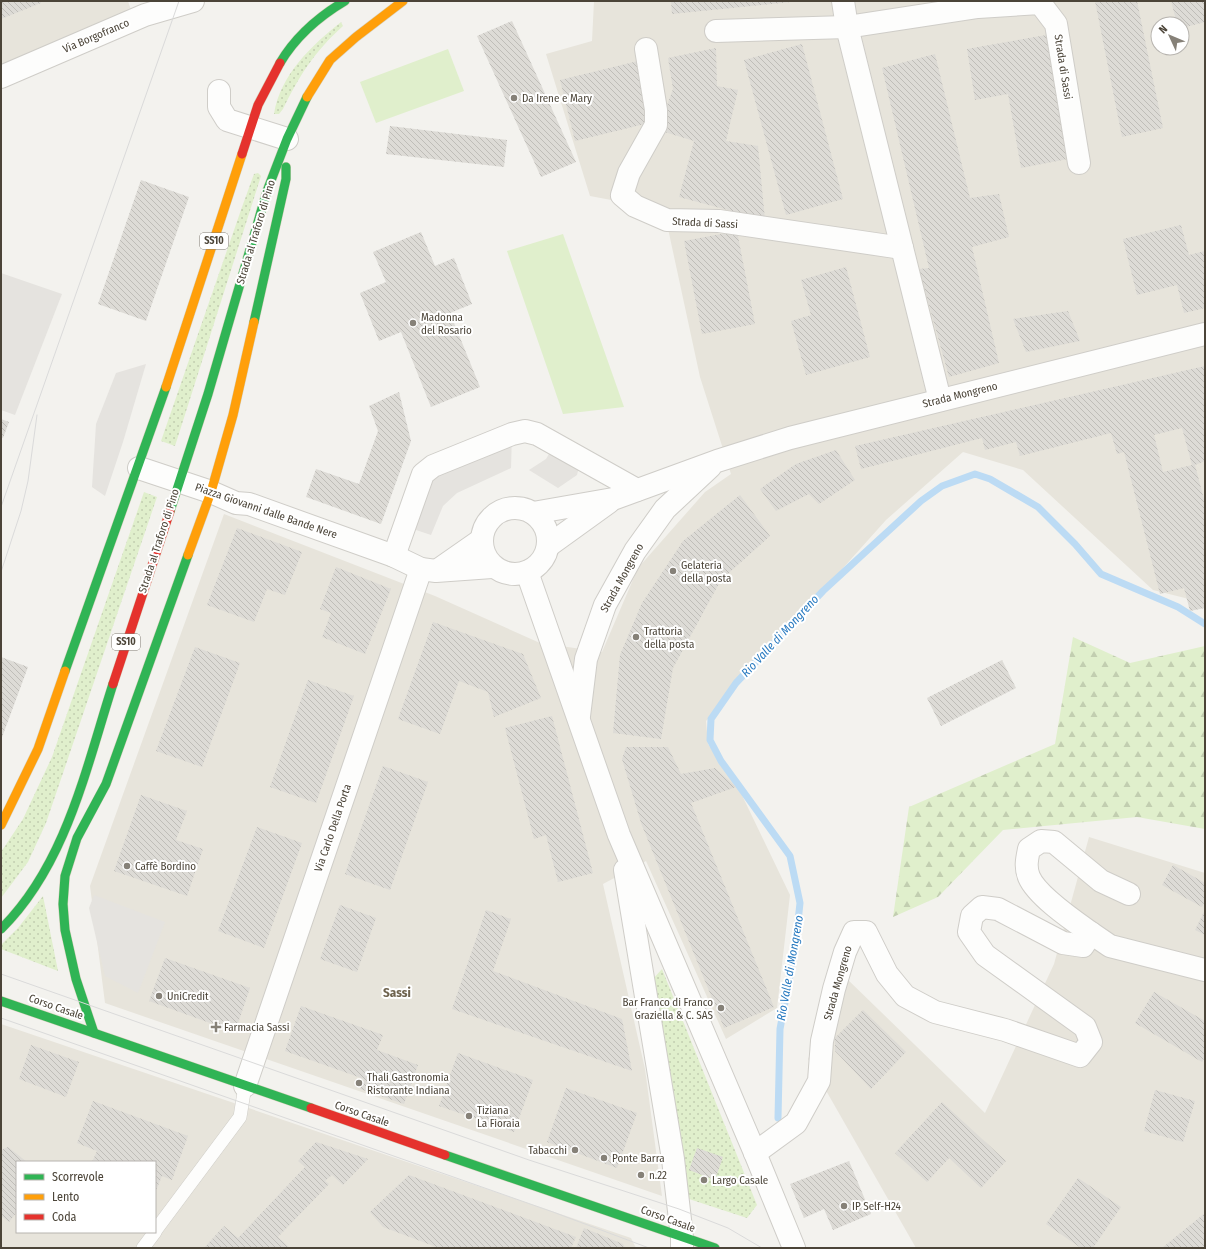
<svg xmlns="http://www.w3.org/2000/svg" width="1206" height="1249" viewBox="0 0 1206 1249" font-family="'Fira Sans Condensed',sans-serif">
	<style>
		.residential { fill: #e7e4db; fill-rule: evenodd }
		.grass { fill: url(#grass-dots) }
		.forest { fill: url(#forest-firs) }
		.park { fill: #e0efcc }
		.parking { fill: #e5e3df }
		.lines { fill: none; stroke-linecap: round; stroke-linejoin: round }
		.stream { stroke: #bcdbf4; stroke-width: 7 }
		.building { fill: url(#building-back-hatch); fill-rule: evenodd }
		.lane-casing { stroke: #cfcdc8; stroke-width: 14 }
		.street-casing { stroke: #cfcdc8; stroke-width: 24 }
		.fast-casing { stroke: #d6cfba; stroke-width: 10 }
		.slow-casing { stroke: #d6cfba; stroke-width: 10 }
		.jam-casing { stroke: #d6cfba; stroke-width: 10 }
		.lane { stroke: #fdfdfc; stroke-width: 13 }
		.street { stroke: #fdfdfc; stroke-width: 22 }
		.fast { stroke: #30b455; stroke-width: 9 }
		.slow { stroke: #ff9f0a; stroke-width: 9 }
		.jam { stroke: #e5322d; stroke-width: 9 }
		.tram { stroke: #dadada; stroke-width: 1 }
		.poi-dot { fill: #868178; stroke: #fff; stroke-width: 1.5 }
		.labels { text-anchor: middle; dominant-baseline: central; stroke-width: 4; stroke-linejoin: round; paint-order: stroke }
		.shield { fill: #fff; stroke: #817c74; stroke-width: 1 }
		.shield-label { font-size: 10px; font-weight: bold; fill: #4b4438 }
		.street-label { font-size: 11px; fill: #4b4438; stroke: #fff }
		.poi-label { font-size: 11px; fill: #4b4438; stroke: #fff; text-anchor: start }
		.water-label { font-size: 12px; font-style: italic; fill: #287ac0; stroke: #fff }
		.quarter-label { font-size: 13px; font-weight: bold; fill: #6f634e; stroke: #fff }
	</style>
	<defs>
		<pattern id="grass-dots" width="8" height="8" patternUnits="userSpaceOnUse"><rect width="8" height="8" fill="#e0efcc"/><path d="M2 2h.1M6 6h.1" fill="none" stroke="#c2ceb0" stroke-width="1.8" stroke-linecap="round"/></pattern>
		<pattern id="forest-firs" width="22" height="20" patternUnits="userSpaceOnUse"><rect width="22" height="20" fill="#e0efcc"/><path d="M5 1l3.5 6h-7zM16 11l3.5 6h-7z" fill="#c2ceb0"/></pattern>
		<pattern id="building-back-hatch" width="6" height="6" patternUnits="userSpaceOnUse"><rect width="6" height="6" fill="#dddbd6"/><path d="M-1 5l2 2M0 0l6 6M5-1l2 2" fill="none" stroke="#bfbdb8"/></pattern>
	</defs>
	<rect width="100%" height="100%" fill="#f3f2ee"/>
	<g class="residential">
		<polygon points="1,1 128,1 133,16 1,75"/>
		<path d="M594,1H1205V603L1153,590L1023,470L963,452L886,520L706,721L708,744L739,789L790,895L777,1008L726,1039L646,861L603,884L645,1069L662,1196L105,1003L90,886L224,514L435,596L540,643L602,652L638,568L705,492L731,474L700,377L664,210L590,196L546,54L592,41ZM1158,24H1182V48H1158Z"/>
		<polygon points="1089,837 1205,873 1205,1248 916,1248 808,1059 844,976 985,1113 1054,964"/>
		<path d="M1,1024L631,1238L636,1248H1ZM17,1162H155V1232H17Z"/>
	</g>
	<g class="grass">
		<path d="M341,22L343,26C315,51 299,76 283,109L279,114H274C280,75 312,45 341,22Z"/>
		<polygon points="258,173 261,176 175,446 161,441 242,207 254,174"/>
		<polygon points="144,492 157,497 46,823 28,862 1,898 1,852 23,819 52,757"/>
		<polygon points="43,896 58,971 1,949 1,945 18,928"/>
		<polygon points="662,969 757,1205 747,1218 689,1199 653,979"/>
	</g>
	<polygon class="forest" points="1073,637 1130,663 1205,646 1205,829 1137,817 1003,830 938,897 893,917 909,807 1055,744"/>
	<g class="park">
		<polygon points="448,49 464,91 376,123 360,82"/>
		<polygon points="563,234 624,407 563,414 507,251"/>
	</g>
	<g class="parking">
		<polygon points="1,273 62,294 15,415 1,410"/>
		<polygon points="146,364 123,442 105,496 92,487 96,424 116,373"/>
		<polygon points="512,434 511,468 457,493 443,506 431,535 404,526 423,474"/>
		<polygon points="555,444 581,459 577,475 558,488 529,470 546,459"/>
		<polygon points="94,895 165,922 138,993 105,976 89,908"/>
	</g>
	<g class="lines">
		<polyline class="stream" points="778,1118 780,1029 795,949 800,903 790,856 721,761 710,740 711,719 736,683 823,591 921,501 942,486 975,474 990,479 1038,507 1075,544 1101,574 1178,607 1205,624"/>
	</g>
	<g class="building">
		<polygon points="1,1 40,1 41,3 1,19"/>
		<polygon points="671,1 791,1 791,2 672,14"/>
		<polygon points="1095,1 1137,1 1163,128 1122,137"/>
		<polygon points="1171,1 1205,1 1205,22 1182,28 1182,24 1177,24"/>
		<polygon points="512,21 576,162 541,177 477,36"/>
		<polygon points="1052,34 1073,158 1021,168 1008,94 975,100 967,49"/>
		<polygon points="802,44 843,199 786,215 744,60"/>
		<polygon points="716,48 717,86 738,90 726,141 758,146 765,220 679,197 694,141 658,130 673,89 668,58"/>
		<polygon points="935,54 970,198 999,194 1009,237 972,247 999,363 949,377 919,269 929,268 882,68"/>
		<polygon points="638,61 653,122 575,141 560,80"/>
		<polygon points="390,126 507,140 504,167 386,154"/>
		<polygon points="141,180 189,197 146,321 98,304"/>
		<polygon points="1181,225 1189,255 1205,251 1205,308 1184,313 1177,285 1137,295 1123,239"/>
		<polygon points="737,231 755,324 702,334 684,241"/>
		<polygon points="421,232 435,266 454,258 472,304 450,313 480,387 431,407 401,332 379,341 360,293 386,282 373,252"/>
		<polygon points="846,267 870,357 806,375 791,321 811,315 801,280"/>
		<polygon points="1068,311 1080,341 1026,352 1013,319"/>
		<path d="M1205,366V461L1195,465L1205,503V608L1190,611L1184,588L1160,594L1124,452L1117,454L1111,433L1020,456L1016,442L985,450L982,438L861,469L855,446ZM1182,428L1192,465L1163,472L1154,435Z"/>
		<polygon points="399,392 411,441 381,524 306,497 316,469 359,484 378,431 369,406"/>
		<polygon points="1,419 9,422 3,438 1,437"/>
		<polygon points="836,450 855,480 819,504 809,494 776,511 760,489 796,464"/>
		<polygon points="740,495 770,536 721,580 673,668 661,739 613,733 620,655 642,603 683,541"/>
		<polygon points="237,528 302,552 285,595 267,589 254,622 207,605"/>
		<polygon points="336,567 391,589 365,654 322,637 331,613 320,609"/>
		<polygon points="433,622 523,654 541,698 494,717 488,692 459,681 440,734 398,719"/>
		<polygon points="195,647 240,663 202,767 156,751"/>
		<polygon points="1,657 28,667 1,740"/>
		<polygon points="1002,660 1016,688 941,726 927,698"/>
		<polygon points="308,680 354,696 316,803 270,787"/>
		<polygon points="552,716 593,873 558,882 546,835 534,839 505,728"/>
		<polygon points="626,747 668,747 681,774 715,768 736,787 691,803 774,1007 724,1028 641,823 622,759"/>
		<polygon points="383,766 428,782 390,890 345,874"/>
		<polygon points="141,795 187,811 176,840 203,849 187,896 114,871"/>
		<polygon points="257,827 302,843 264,948 218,931"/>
		<polygon points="1173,865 1205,883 1205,901 1202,907 1162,885"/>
		<polygon points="340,905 376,918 357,972 320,959"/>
		<polygon points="486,910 511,919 493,971 622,1019 632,1071 452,1009"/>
		<polygon points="1205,910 1205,935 1195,930"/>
		<polygon points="165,958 250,988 235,1032 149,1001"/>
		<polygon points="1154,992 1205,1021 1205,1057 1202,1062 1135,1023"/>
		<polygon points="301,1006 383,1035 377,1050 418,1065 404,1104 360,1089 364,1079 285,1051"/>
		<polygon points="863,1010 906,1052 871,1089 835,1051 835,1038"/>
		<polygon points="31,1045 79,1062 66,1097 19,1079"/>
		<polygon points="458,1053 533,1080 514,1132 439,1106"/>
		<polygon points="566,1088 637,1113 617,1168 547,1142"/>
		<polygon points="1155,1090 1195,1101 1183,1142 1144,1131"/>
		<polygon points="93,1101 188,1136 172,1180 162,1176 155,1193 155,1162 92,1162 97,1151 77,1143"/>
		<polygon points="942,1102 1006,1161 981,1188 949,1158 927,1182 895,1153"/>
		<polygon points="316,1142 368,1159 343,1185 332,1175 325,1181 329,1184 278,1237 290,1248 204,1248 224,1226 238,1238 305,1167 298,1161"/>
		<polygon points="8,1147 27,1162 17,1162 17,1212 9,1222 1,1216 1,1150"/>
		<polygon points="697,1148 723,1157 715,1180 689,1170"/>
		<polygon points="849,1161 871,1214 833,1230 824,1209 804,1218 790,1184"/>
		<polygon points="409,1175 576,1237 571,1248 439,1248 383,1227 370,1212"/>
		<polygon points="1078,1178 1121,1207 1093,1248 1081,1248 1046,1224"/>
		<polygon points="1205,1213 1205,1248 1162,1248"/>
		<polygon points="584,1228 623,1244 625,1248 576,1248"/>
	</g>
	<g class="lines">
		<defs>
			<g id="lane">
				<polyline points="155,1231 240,1117 245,1086"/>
				<polyline points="143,1248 155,1232"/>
			</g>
			<g id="street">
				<polyline points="843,1 847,27 940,400"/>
				<polyline points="716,31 847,27 978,7 1040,3 1056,24 1079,163"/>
				<polyline points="646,49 656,110 656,125 629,173 622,195 635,206 667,220 719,221 902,248"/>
				<polyline points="1,77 145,15 193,1"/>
				<polyline points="219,91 219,107 227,120 287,139"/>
				<polyline points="139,468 211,492 236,503 249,504 394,556 421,569 436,571 492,567"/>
				<circle cx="515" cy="541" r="33"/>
				<polyline points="533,513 613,499 717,461 790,438 1205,334"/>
				<polyline points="548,546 609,502"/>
				<polyline points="394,556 423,474 433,466 512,434 525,431 537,434 637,490"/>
				<polyline points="438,570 481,540"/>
				<polyline points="527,572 619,835 755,1153 794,1248"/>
				<polyline points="579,716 586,659 605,605 635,551 665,509 710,467"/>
				<polyline points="625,870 673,1159 682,1237 682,1248"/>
				<path d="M1091,933C1074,921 1037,896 1029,877C1025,867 1027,859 1029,849L1041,841L1054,842L1101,881L1129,894"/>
				<polyline points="245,1086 421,569"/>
				<polyline points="755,1153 796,1123 819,1081 822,1041 834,989 845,952 854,932 866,932 887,974 905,996 935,1012 1005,1030 1080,1056 1091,1042 1085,1027 985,955 969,932 972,916 982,907 998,909 1063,943 1083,946 1091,933 1110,946 1205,970"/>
			</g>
			<g id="fast">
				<path d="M280,63C296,36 318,17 345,1"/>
				<polyline points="254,322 286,179 286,167"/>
				<polyline points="170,511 208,394 267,191 287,139 307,97"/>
				<polyline points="65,671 166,387"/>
				<path d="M1,929C66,865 86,768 113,684"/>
				<polyline points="1,1001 311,1108"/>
				<polyline points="94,1033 76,979 65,930 63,904 65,876 77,838 106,784 188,555"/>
				<polyline points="445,1155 715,1248"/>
			</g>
			<g id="slow">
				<polyline points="307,97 330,60 356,37 403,1"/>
				<polyline points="166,387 242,154"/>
				<polyline points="188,555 211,492 233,415 254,322"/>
				<polyline points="1,825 38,749 65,671"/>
			</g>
			<g id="jam">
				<polyline points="242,154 258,105 280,63"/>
				<polyline points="113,684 170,511"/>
				<polyline points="311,1108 445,1155"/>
			</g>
		</defs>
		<use href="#lane" class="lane-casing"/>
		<use href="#street" class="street-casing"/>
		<use href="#fast" class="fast-casing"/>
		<use href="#slow" class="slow-casing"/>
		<use href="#jam" class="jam-casing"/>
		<use href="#lane" class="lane"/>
		<use href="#street" class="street"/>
		<use href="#fast" class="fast"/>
		<use href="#slow" class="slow"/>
		<use href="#jam" class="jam"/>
		<g class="tram">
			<polyline points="1,507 179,1"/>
			<polyline points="1,572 21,511 28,481 37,415"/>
			<polyline points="1,974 529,1160 679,1209 728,1228 762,1248"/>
			<polyline points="1,1018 553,1212 649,1248"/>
		</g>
	</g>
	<g class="poi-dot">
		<circle cx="514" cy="98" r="4"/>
		<circle cx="413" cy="323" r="4"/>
		<circle cx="673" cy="571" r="4"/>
		<circle cx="636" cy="637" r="4"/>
		<circle cx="127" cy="866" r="4"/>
		<circle cx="159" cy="996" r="4"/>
		<circle cx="721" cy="1008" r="4"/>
		<path d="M214 1021h4v4h4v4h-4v4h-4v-4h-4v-4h4z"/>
		<circle cx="359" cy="1083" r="4"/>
		<circle cx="469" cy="1116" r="4"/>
		<circle cx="575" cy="1150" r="4"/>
		<circle cx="604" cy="1158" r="4"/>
		<circle cx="641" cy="1175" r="4"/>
		<circle cx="704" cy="1180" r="4"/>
		<circle cx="844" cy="1206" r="4"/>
	</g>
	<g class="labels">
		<g class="shield">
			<rect x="200" y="233" width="28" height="16" rx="3"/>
			<rect x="112" y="634" width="28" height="16" rx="3"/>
		</g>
		<g class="shield-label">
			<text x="214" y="241">SS10</text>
			<text x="126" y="642">SS10</text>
		</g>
		<g class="street-label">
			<text transform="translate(96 36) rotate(-23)">Via Borgofranco</text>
			<text transform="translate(1063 67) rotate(81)">Strada di Sassi</text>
			<text transform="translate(705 223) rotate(3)">Strada di Sassi</text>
			<text transform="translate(256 232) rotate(-73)">Strada al Traforo di Pino</text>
			<text transform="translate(960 395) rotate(-14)">Strada Mongreno</text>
			<text transform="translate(266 511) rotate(19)">Piazza Giovanni dalle Bande Nere</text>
			<text transform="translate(159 541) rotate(-72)">Strada al Traforo di Pino</text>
			<text transform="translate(622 578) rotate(-61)">Strada Mongreno</text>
			<text transform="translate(333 828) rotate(-71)">Via Carlo Della Porta</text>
			<text transform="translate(838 983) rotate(-74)">Strada Mongreno</text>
			<text transform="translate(56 1007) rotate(19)">Corso Casale</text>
			<text transform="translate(362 1114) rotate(19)">Corso Casale</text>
			<text transform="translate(668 1219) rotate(20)">Corso Casale</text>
		</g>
		<g class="poi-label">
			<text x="522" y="98">Da Irene e Mary</text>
			<text x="421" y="317">Madonna<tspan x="421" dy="13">del Rosario</tspan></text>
			<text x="681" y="565">Gelateria<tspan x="681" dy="13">della posta</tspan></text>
			<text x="644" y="631">Trattoria<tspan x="644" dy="13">della posta</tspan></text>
			<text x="135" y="866">Caffè Bordino</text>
			<text x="167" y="996">UniCredit</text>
			<text x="713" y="1002" text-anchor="end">Bar Franco di Franco<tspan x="713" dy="13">Graziella &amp; C. SAS</tspan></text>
			<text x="224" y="1027">Farmacia Sassi</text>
			<text x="367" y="1077">Thali Gastronomia<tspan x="367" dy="13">Ristorante Indiana</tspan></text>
			<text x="477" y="1110">Tiziana<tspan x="477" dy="13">La Fioraia</tspan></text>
			<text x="567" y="1150" text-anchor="end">Tabacchi</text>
			<text x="612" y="1158">Ponte Barra</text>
			<text x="649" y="1175">n.22</text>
			<text x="712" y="1180">Largo Casale</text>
			<text x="852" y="1206">IP Self-H24</text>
		</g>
		<g class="water-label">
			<text transform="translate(780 636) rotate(-47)">Rio Valle di Mongreno</text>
			<text transform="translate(790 968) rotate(-80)">Rio Valle di Mongreno</text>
		</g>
		<g class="quarter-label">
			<text x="397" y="992">Sassi</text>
		</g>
	</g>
	<rect width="1206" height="1249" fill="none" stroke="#4b4438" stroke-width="4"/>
	<rect x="16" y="1161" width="140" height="72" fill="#ffffff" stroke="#b7b4af"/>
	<rect x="24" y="1174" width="20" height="6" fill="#30b455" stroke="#b7b4af"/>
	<text x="52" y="1181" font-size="12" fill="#4b4438">Scorrevole</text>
	<rect x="24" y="1194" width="20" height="6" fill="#ff9f0a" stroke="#b7b4af"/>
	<text x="52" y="1201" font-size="12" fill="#4b4438">Lento</text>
	<rect x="24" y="1214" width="20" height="6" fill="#e5322d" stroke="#b7b4af"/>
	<text x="52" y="1221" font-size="12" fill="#4b4438">Coda</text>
	<g transform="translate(1170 36) rotate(314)"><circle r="19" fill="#ffffff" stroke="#b7b4af"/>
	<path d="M0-3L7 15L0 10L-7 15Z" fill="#868178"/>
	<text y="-6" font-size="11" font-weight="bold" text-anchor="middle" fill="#4b4438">N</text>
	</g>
</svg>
